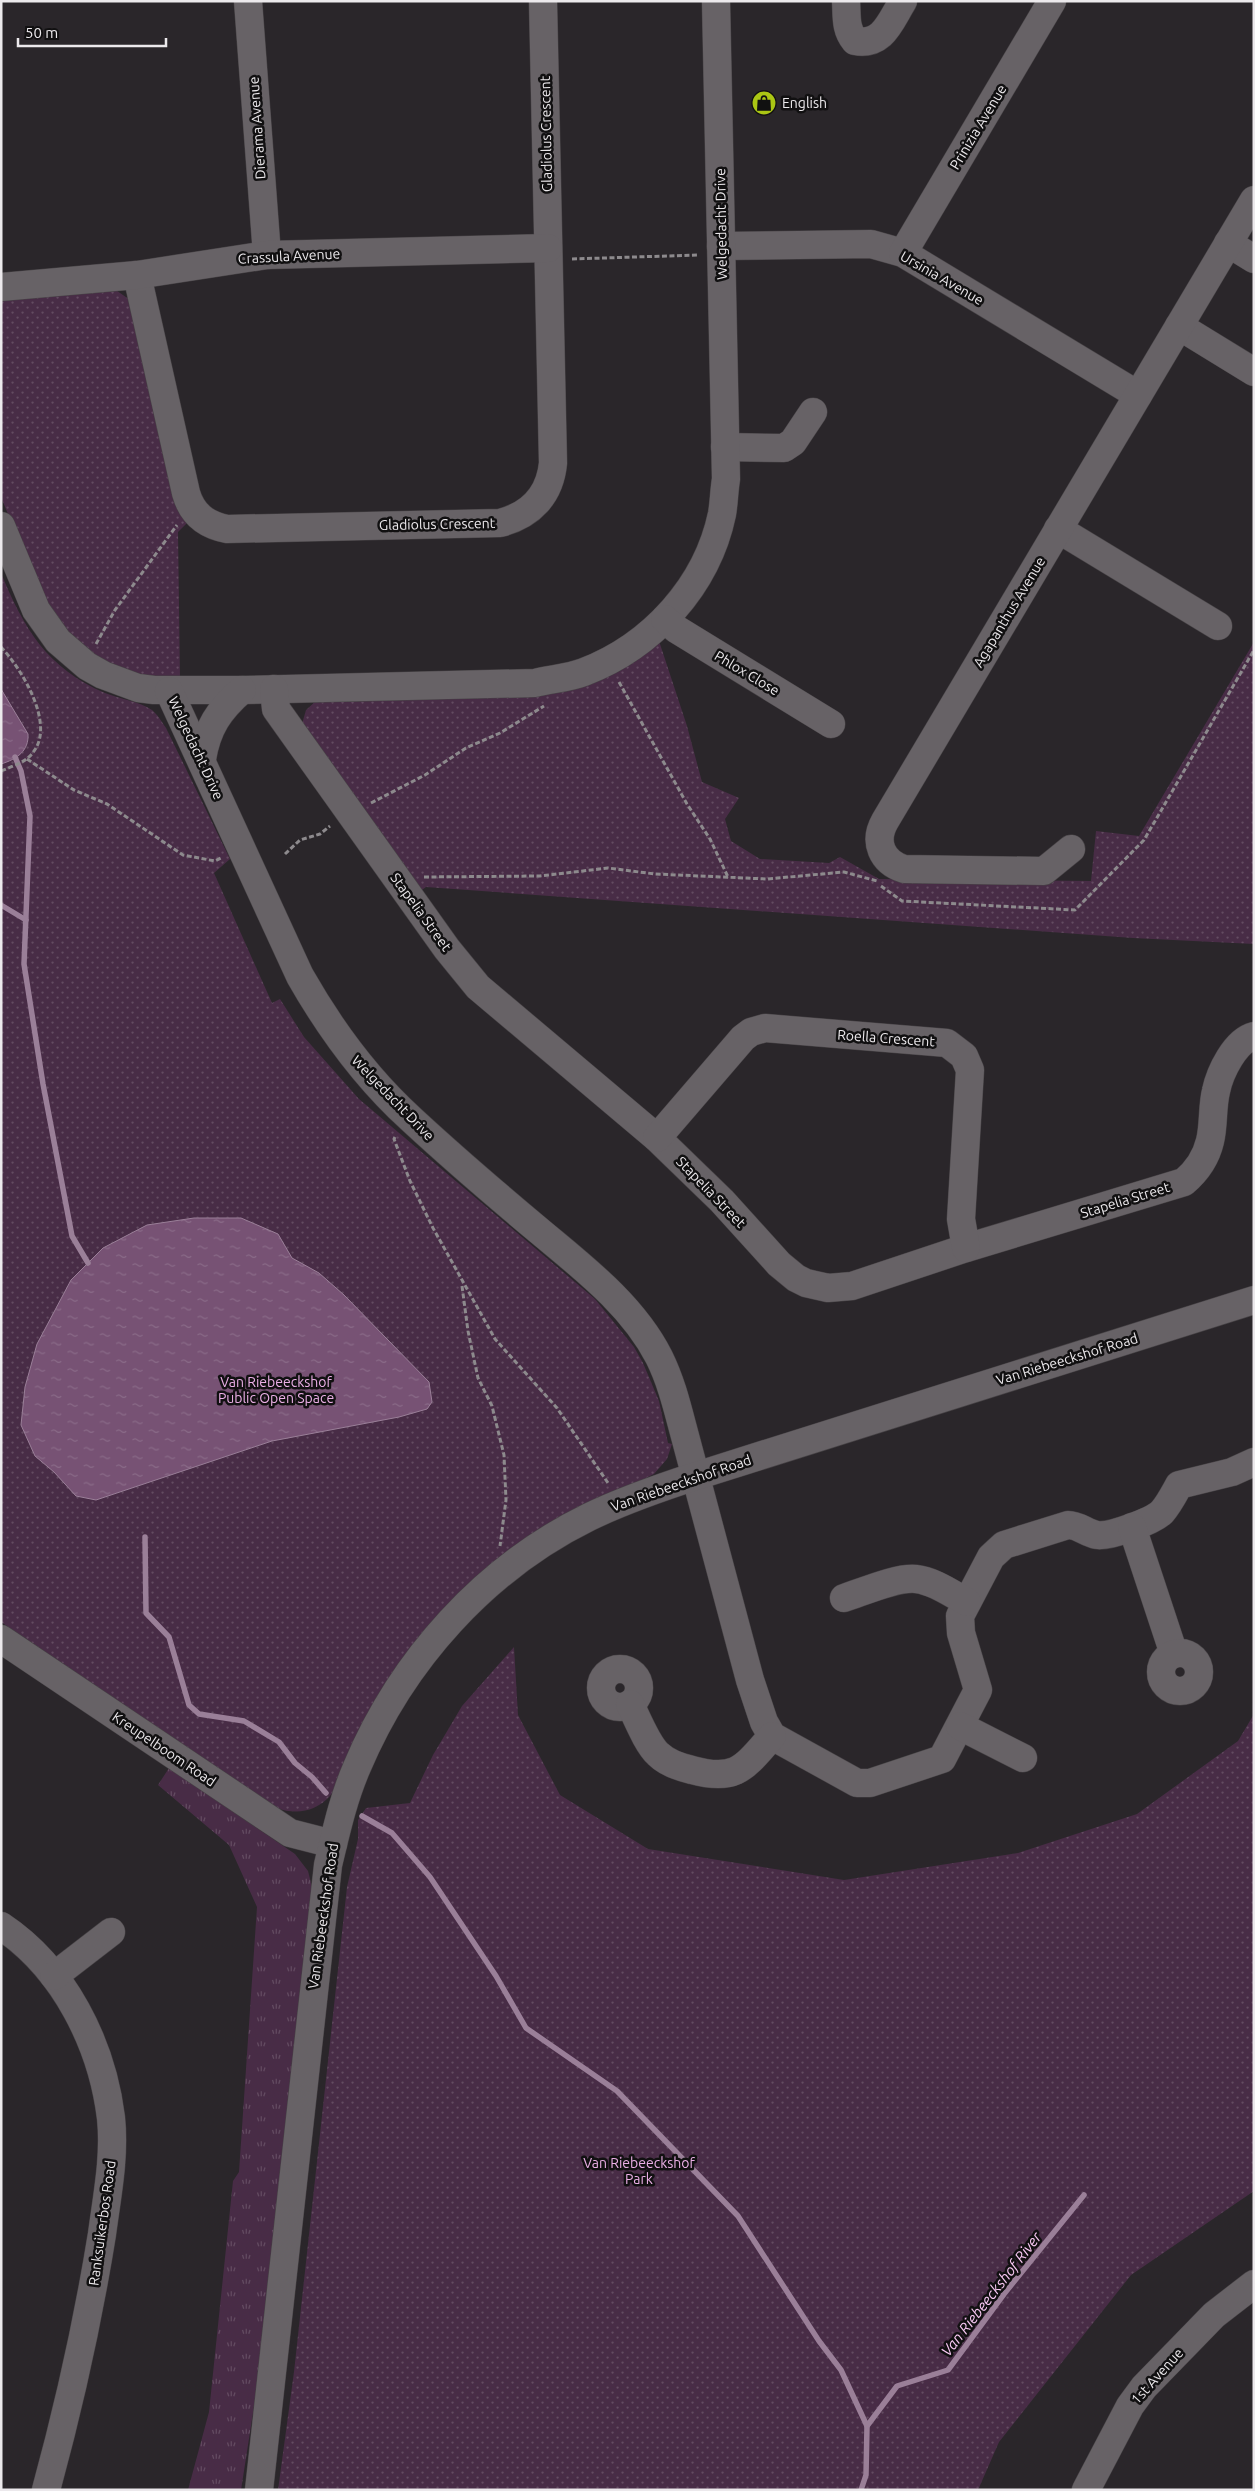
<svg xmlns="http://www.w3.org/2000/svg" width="1255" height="2491" viewBox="0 0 1255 2491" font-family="Ubuntu,sans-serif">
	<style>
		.grass { fill: url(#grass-tufts) }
		.park { fill: url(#park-dots) }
		.water { fill: url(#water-ripples); stroke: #9a7f98 }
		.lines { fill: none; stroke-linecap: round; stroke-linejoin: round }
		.stream { stroke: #9a7f98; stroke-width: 5.5 }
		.minor-casing { stroke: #474346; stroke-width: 29 }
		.path { stroke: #8d8a8d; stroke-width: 3; stroke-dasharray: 5 2.5; stroke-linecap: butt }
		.minor { stroke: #676266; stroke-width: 28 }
		.labels { text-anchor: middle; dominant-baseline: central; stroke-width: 5; stroke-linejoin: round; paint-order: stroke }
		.poi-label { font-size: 14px; fill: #ece9ec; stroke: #111011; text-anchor: start }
		.street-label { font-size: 14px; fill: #ece9ec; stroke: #111011 }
		.park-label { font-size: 14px; fill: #ebafe6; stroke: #111011 }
		.water-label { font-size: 15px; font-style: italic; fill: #fac9f5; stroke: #111011 }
	</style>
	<defs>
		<pattern id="grass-tufts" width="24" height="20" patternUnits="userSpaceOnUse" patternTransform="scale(1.25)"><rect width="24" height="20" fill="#482c46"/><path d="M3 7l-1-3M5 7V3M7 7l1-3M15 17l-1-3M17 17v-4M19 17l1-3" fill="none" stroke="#634b61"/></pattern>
		<pattern id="park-dots" width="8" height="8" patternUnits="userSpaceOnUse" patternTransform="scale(1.25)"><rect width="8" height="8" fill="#482c46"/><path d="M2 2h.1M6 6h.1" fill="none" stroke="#634b61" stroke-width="1.8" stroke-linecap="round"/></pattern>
		<pattern id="water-ripples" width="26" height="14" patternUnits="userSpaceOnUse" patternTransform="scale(1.25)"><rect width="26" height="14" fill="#775274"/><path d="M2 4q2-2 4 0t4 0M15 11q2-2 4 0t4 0" fill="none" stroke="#8a6b88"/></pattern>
	</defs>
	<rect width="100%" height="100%" fill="#2a262a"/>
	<polygon class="grass" points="169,1768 295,1854 308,1871 312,1887 257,2387 241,2490 188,2490 209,2412 233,2181 239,2172 257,1907 229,1845 158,1785"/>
	<g class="park">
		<polygon points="113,288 130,300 189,521 178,532 180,679 143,675 109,663 94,655 68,633 56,618 37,585 1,497 1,299"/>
		<path d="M1,573C24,629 47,668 105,693C120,699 139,701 152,710C157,714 162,722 166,728L230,859L214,873L272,1003L280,999L304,1037L359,1099L595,1299L634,1347L643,1363L659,1401L668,1443L672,1444L667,1459L654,1474L525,1540L330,1796C315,1812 297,1815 276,1808L1,1622Z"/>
		<polygon points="659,641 687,726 702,782 739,798 725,819 731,841 760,859 829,863 840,857 879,879 1091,881 1096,831 1139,836 1254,642 1254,944 1133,938 426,887 419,892 302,724 306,710 316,701 523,694"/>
		<polygon points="514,1647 518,1715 560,1795 648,1849 844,1880 1018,1853 1137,1814 1238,1741 1254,1714 1254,2191 1131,2275 999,2442 978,2490 278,2490 294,2372 347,1887 358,1839 358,1820 366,1808 410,1803 433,1755 462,1706"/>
	</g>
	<g class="water">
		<path d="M1,689L28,734C29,751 17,759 1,764Z"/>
		<polygon points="194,1218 241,1218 278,1234 292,1258 319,1273 344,1295 429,1382 432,1402 427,1409 399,1417 272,1441 96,1500 76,1496 54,1472 35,1456 21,1425 25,1387 37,1344 71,1280 103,1248 147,1225"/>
	</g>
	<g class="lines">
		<g class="stream">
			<polyline points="15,757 21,771 30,816 24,964 43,1084 72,1236 88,1263"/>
			<polyline points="1,905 26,920"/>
			<polyline points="145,1537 146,1613 169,1637 189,1705 199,1714 244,1721 279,1742 295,1763 312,1777 326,1793"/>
			<polyline points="362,1816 392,1833 430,1877 496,1976 526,2028 617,2091 738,2216 819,2341 841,2370 867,2426"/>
			<polyline points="861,2490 866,2475 867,2426 897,2386 948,2370 1004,2294 1084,2195"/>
		</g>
		<defs>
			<g id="minor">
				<polyline points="248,1 267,255"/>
				<path d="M846,1C847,16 845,29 855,41C883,46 890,22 903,1"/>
				<polyline points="1228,243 1254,259"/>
				<polyline points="721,246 871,244 903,253 1138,395"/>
				<polyline points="903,253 1052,1"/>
				<path d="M137,275L186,493C192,514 206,525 227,529L500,523C531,515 550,495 553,463L543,1"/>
				<polyline points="1,287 137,275 267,255 548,248"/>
				<polyline points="1179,326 1254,372"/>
				<polyline points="725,447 784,448 793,442 813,412"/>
				<path d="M1,526L36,610L58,641L87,666L103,675L138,688L154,690H242L535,683C551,679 569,678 584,672C652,646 707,586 722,514C724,503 724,491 726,479L716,1"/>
				<polyline points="1058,529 1218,626"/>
				<polyline points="665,619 676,629 831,724"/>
				<path d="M274,689L276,709L447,949L478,987L657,1138L722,1201L779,1264L796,1278L806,1283L828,1288L852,1286L966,1248L1184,1182C1197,1171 1206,1158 1210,1141C1214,1125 1212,1107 1216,1091C1220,1072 1235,1041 1254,1036"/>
				<path d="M169,691L300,976C329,1027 367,1079 411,1119C452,1157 494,1193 537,1229C581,1266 632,1304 659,1357C670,1379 676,1402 682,1425L750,1680L764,1722L772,1736L857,1783H870L942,1759L978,1690L961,1633L960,1616L991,1557L1004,1545L1068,1525C1079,1525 1086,1533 1097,1535C1110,1537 1153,1521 1162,1512C1169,1504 1174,1494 1179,1485L1232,1472L1254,1462"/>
				<path d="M202,759C207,728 219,710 242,690"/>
				<path d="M1071,849L1044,871L904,869C882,862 873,842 885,821L1254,200"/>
				<polyline points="657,1138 743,1038 751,1032 765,1028 947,1043 964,1056 970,1070 961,1219 966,1248"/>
				<polyline points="1132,1527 1174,1654"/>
				<path d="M844,1598C863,1592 896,1577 916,1579C934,1581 952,1594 967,1602"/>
				<polyline points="1,1639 290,1833 333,1844"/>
				<circle cx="1180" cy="1672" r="19"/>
				<circle cx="620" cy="1688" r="19"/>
				<path d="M630,1704C637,1718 647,1744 658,1754C667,1763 679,1767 692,1770C736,1782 744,1768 772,1736"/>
				<polyline points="960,1726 1023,1758"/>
				<path d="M1,1926C64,1968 102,2044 111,2118C115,2157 107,2196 102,2234C88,2321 69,2406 46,2490"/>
				<polyline points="54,1976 111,1932"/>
				<path d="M259,2490L328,1865C336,1832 343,1799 357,1767C402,1660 485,1568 589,1517C624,1500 659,1488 696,1476L1254,1300"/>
				<polyline points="1086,2490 1130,2406 1144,2387 1214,2315 1254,2284"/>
			</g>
		</defs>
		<use href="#minor" class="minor-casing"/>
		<g class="path">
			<polyline points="572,259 698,255"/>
			<polyline points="96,644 115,610 177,525"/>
			<path d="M1,647C21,668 55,723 34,751C27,762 13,766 1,771"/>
			<polyline points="619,682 687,804 710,839 728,877"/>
			<polyline points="27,759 74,790 107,804 183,855 215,861 221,858"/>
			<polyline points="371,803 425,775 466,748 500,733 544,706"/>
			<polyline points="285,854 300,840 320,834 330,826"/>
			<polyline points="424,877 540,876 608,868 655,874 767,879 844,872 877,881"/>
			<polyline points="881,886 902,901 1075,910 1144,840 1254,650"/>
			<polyline points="395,1137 394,1139 410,1181 433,1228 495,1339 557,1408 608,1483"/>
			<polyline points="462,1286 468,1331 478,1378 492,1406 504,1455 506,1500 500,1546"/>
		</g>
		<use href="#minor" class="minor"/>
	</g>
	<defs>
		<symbol id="shop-disc" viewBox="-11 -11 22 22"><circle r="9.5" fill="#abc614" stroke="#111011"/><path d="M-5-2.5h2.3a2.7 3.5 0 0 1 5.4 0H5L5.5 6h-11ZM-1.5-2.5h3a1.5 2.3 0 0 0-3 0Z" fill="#111"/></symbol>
	</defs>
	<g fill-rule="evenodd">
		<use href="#shop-disc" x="750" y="89" width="28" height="28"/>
	</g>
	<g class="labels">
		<g class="poi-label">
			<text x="782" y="103">English</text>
		</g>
		<g class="street-label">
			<text transform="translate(978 127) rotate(-59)">Prinizia Avenue</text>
			<text transform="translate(257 128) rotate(-94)">Dierama Avenue</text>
			<text transform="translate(546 134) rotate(-91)">Gladiolus Crescent</text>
			<text transform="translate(721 224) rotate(-91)">Welgedacht Drive</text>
			<text transform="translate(289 256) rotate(-3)">Crassula Avenue</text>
			<text transform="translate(942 278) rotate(30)">Ursinia Avenue</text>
			<text transform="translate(437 524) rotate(-1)">Gladiolus Crescent</text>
			<text transform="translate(1009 612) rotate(-59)">Agapanthus Avenue</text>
			<text transform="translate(747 673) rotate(31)">Phlox Close</text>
			<text transform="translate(196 748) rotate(65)">Welgedacht Drive</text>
			<text transform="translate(421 912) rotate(54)">Stapelia Street</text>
			<text transform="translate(886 1038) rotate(4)">Roella Crescent</text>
			<text transform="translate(393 1098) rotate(46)">Welgedacht Drive</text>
			<text transform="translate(711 1192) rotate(46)">Stapelia Street</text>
			<text transform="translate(1125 1200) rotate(-17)">Stapelia Street</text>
			<text transform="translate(1067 1359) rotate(-17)">Van Riebeeckshof Road</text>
			<text transform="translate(681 1483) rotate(-19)">Van Riebeeckshof Road</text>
			<text transform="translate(164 1749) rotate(34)">Kreupelboom Road</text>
			<text transform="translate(323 1916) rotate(-82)">Van Riebeeckshof Road</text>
			<text transform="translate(102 2223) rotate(-82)">Ranksuikerbos Road</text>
			<text transform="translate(1157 2376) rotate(-48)">1st Avenue</text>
		</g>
		<g class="park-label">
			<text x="276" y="1382">Van Riebeeckshof<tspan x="276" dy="16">Public Open Space</tspan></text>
			<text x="639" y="2163">Van Riebeeckshof<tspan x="639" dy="16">Park</tspan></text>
		</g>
		<g class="water-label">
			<text transform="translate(991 2294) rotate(-52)">Van Riebeeckshof River</text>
		</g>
	</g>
	<rect width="1255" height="2491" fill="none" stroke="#ece9ec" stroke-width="5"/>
	<path d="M18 38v8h148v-8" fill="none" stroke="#ece9ec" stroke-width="2.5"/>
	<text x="25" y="38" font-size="15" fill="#ece9ec" stroke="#111011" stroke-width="4" paint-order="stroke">50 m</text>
</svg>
